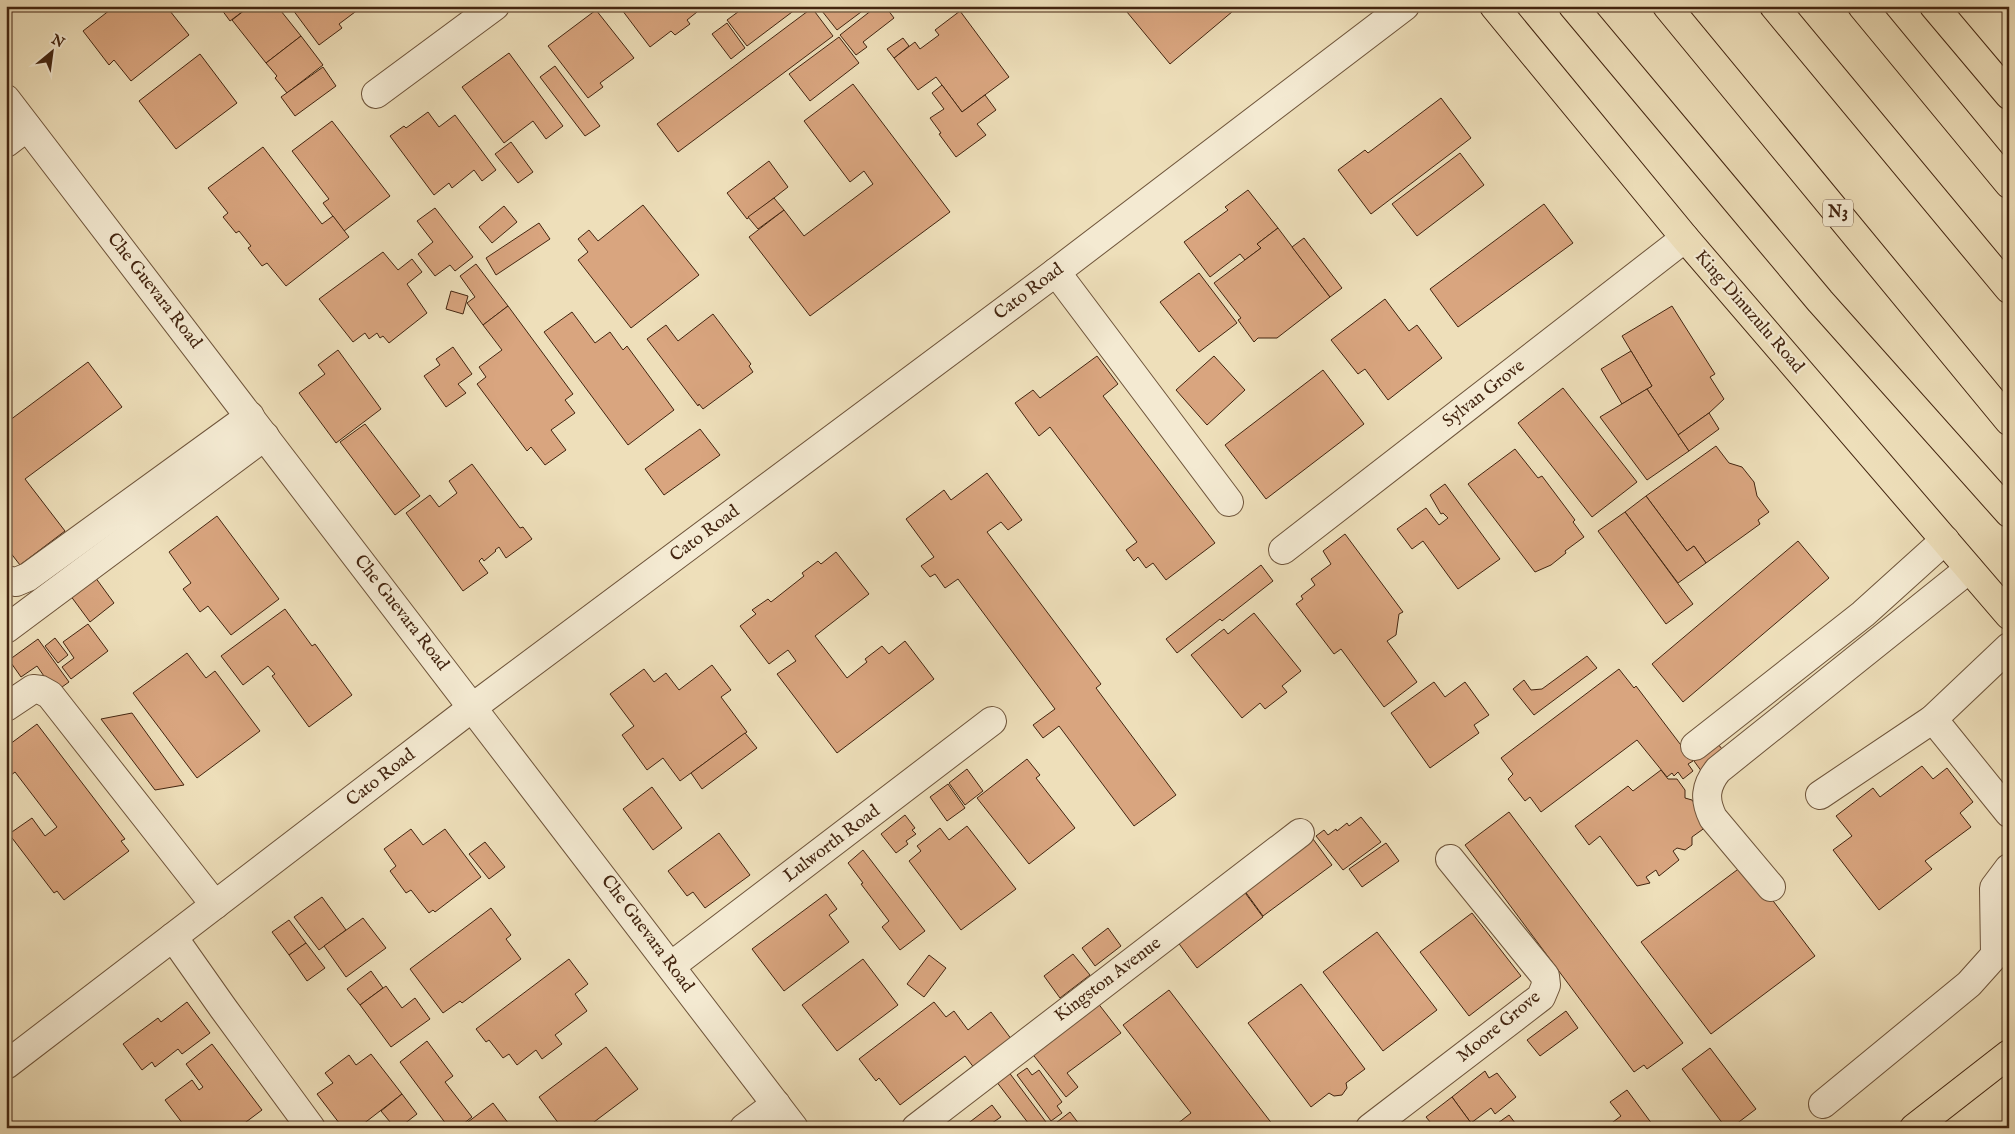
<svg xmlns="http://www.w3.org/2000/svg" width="2015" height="1134" viewBox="0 0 2015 1134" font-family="'IM FELL English',serif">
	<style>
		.building { fill: #d9a57f; stroke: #432510 }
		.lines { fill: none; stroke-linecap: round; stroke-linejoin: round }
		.minor-casing { stroke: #6e543a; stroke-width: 30 }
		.major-casing { stroke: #432510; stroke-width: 30 }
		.highway-casing { stroke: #432510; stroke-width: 30 }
		.minor { stroke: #f4ead2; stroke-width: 28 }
		.major { stroke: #eedfba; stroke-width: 28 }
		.highway { stroke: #eedfba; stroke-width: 28 }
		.labels { text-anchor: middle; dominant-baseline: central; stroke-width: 4.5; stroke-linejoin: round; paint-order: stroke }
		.shield { fill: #f4ead2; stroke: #78604a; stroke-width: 1 }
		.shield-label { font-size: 16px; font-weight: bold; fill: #432510 }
		.street-label { font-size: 18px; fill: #432510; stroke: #f4ead2 }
	</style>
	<rect width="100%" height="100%" fill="#eedfba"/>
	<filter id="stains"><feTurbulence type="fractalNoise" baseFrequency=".004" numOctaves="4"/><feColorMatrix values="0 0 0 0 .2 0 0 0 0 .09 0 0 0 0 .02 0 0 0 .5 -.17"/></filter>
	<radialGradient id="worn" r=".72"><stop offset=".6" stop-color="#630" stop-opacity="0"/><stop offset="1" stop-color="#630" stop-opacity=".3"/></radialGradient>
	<g class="building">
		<polygon points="115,6 166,6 189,35 131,81 114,60 109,65 83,31"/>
		<polygon points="219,6 250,6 230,21"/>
		<polygon points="250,6 277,6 301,36 266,63 232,20"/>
		<polygon points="290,6 363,6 339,24 342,28 319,45"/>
		<polygon points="619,6 692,6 697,12 687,20 690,24 675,35 671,31 650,47"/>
		<polygon points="746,6 800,6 747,46 727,20"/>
		<polygon points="818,6 869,6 837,30"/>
		<polygon points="877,6 885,6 894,18 863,42 867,47 856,55 840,35"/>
		<polygon points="1122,6 1239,6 1170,64"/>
		<polygon points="812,8 833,36 678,152 657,124"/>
		<polygon points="596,10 634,58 600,83 603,87 588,98 548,46"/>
		<polygon points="960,11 1009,77 962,112 936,77 918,90 894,58 915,42 920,49 939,35 935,30"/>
		<polygon points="727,23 745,48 731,59 712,34"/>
		<polygon points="301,36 323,65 287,93 275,78 277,76 266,63"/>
		<polygon points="839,37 859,63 810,101 789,74"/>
		<polygon points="903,38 909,46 894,58 887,49"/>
		<polygon points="509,53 563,126 546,139 533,121 504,143 462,87"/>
		<polygon points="200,54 237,103 176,149 139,101"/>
		<polygon points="555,66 600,126 585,136 540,77"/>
		<polygon points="323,67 336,86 295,116 281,97"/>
		<polygon points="853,84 950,212 810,316 749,237 784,210 804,236 873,184 864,171 850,182 804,121"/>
		<polygon points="942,85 962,112 985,95 996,110 977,124 986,135 956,157 939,134 941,133 930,118 944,109 932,93"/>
		<polygon points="1441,98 1471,138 1371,214 1338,170 1365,150 1368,153"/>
		<polygon points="428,112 439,127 455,115 496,170 482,181 474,170 452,188 449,183 434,195 390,136 404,126 406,128"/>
		<polygon points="332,121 390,196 344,231 323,203 329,199 292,151"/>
		<polygon points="511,142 533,172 518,183 495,154"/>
		<polygon points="263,147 322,224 333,216 349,237 286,286 267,263 262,266 248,248 251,246 239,231 236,233 223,217 228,213 208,188"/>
		<polygon points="1460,153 1484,185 1417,236 1392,204"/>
		<polygon points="769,161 788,187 747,219 727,193"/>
		<polygon points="1248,190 1278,228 1257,244 1261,248 1245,260 1240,254 1210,277 1184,242 1228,210 1225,207"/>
		<polygon points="774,198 784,210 758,229 748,217"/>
		<polygon points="1544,204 1573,243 1458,327 1430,289"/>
		<polygon points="643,205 699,275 631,328 578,260 588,252 578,239 589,230 598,241"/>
		<polygon points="504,206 517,222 492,243 479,227"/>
		<polygon points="435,208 473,257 455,271 450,265 435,276 418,254 433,242 417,221"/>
		<polygon points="539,223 550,239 496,275 486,258"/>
		<polygon points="1278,228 1330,297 1277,338 1258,338 1254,342 1238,320 1241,318 1214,283 1261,248 1257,244"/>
		<polygon points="1304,238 1342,288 1330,297 1292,247"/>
		<polygon points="383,252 398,270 412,259 422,272 407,284 427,313 389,343 383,336 380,338 377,333 369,339 365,333 353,342 319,299"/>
		<polygon points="476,264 508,306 483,325 467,303 475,297 460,276"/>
		<polygon points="1199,273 1237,323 1199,352 1160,302"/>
		<polygon points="451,291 468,296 463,314 446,309"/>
		<polygon points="1385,299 1409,331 1417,325 1442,358 1388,400 1365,369 1358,374 1331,340"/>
		<polygon points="508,306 573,394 565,400 575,413 551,430 566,450 545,465 531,447 527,451 477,384 486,377 479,367 502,350 483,325"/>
		<polygon points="1672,306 1715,374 1710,377 1724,399 1709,413 1678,435 1647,389 1652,386 1622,336"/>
		<polygon points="572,312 595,343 610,332 623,350 627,346 674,410 628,445 544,332"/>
		<polygon points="713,314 751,364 749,366 753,372 703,409 699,404 698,406 647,339 666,325 678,341"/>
		<polygon points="453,347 472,374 458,384 466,393 446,407 424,376 440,365 436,359"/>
		<polygon points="338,350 381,409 336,443 299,393 325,374 318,365"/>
		<polygon points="1631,351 1652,386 1622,404 1601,369"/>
		<polygon points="1097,356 1118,384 1103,396 1215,543 1166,580 1153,563 1146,568 1138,557 1134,561 1126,550 1137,542 1050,427 1039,436 1015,403 1033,390 1040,398"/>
		<polygon points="1214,356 1245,390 1207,425 1176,390"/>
		<polygon points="88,362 122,407 25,479 65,531 20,565 6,547 6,423"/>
		<polygon points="1323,370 1364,424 1266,499 1225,445"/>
		<polygon points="1563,388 1637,482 1592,517 1518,423"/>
		<polygon points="1647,389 1689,451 1647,480 1600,417"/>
		<polygon points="1709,413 1719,429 1689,451 1678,435"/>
		<polygon points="365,424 420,496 395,515 340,442"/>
		<polygon points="700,429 720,455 664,495 645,469"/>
		<polygon points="1716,446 1729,463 1742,467 1754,482 1757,496 1769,512 1758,520 1760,524 1706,563 1694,546 1687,551 1646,496"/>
		<polygon points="1515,449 1538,478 1542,476 1575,520 1573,522 1584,537 1565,551 1566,553 1551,565 1535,572 1468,484"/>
		<polygon points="472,464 520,528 523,527 532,539 506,558 499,547 495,550 496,551 484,561 482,558 479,561 488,573 463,591 406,513 430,495 439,507 457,493 449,481"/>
		<polygon points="987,473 1022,520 1008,530 1001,522 987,532 1101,684 1096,688 1176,795 1134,826 1059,726 1043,738 1033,725 1055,709 958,579 945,588 935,574 930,577 921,566 934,557 906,519 944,490 951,500"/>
		<polygon points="1445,484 1500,559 1458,589 1423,541 1412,549 1397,529 1426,508 1439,525 1448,518 1443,513 1441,514 1430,495"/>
		<polygon points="1646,496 1687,551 1694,546 1706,563 1678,583 1625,512"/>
		<polygon points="1625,512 1693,604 1666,624 1598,531"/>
		<polygon points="217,516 279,599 231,635 208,606 200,612 183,589 191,583 169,552"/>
		<polygon points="1345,534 1403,612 1399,614 1396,635 1387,641 1417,682 1384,707 1341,649 1334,654 1296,604 1303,599 1301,596 1315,585 1311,579 1331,564 1323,551"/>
		<polygon points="1798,541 1829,578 1683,702 1652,664"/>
		<polygon points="836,552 869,594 815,636 847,678 867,662 865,659 882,646 889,654 905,641 934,679 837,753 777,674 796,661 788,650 769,664 740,626 756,614 752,610 768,599 771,602 804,576 802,573 818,561 821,564"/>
		<polygon points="1261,565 1273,581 1222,621 1220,619 1177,653 1166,639"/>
		<polygon points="95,577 114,603 90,622 70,595"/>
		<polygon points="285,609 312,646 315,644 352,695 309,727 272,676 275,674 268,666 243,685 221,656"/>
		<polygon points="1254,613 1301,671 1282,686 1287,692 1265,709 1260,703 1242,718 1191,655 1224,629 1228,634"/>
		<polygon points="88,624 108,651 71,679 62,667 74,658 63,642"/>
		<polygon points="55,638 68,655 58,663 45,646"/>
		<polygon points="38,639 69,682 55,692 37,666 21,677 9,660"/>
		<polygon points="187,653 206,678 215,671 260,731 197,778 133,693"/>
		<polygon points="1587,656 1597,668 1534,715 1513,689 1524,680 1531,690 1542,689"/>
		<polygon points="712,665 731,690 721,697 747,732 680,781 663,758 647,770 622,735 634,726 610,694 644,669 654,682 666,673 679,690"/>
		<polygon points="1619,669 1634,688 1636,686 1693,761 1688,764 1693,771 1683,779 1678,772 1674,776 1672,773 1667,777 1637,740 1541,812 1530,797 1525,801 1508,779 1513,774 1501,758"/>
		<polygon points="1434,682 1445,697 1465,682 1489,715 1474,725 1479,733 1430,768 1391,713"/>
		<polygon points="132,713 184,785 155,790 101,719"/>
		<polygon points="37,724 125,839 121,841 129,851 64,900 57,891 54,893 9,834 32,818 45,836 57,827 15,772 6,779 6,747"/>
		<polygon points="745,733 757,748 702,789 691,773"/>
		<polygon points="1718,744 1726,754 1702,772 1694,761"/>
		<polygon points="1027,759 1040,775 1036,778 1075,828 1029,864 977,798"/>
		<polygon points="1922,766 1933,779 1947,768 1973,802 1960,813 1971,827 1925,861 1932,869 1879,910 1833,850 1852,836 1836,816 1873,788 1880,797"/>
		<polygon points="967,769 983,791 965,805 949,783"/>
		<polygon points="1661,770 1668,779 1677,779 1685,790 1685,798 1692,800 1705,818 1706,827 1692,837 1692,845 1685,850 1677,848 1673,851 1679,860 1659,876 1656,870 1646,877 1650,883 1637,886 1600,836 1589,845 1575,826 1628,786 1633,791"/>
		<polygon points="948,784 965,808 947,821 930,797"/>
		<polygon points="652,787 682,828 653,850 623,809"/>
		<polygon points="1509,812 1683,1043 1647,1069 1644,1065 1634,1072 1465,845"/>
		<polygon points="905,815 915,828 912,830 916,834 906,841 908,844 896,853 881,834"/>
		<polygon points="1361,817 1381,842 1343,870 1316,836 1324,830 1328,835 1336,829 1337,831 1347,823 1349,826"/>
		<polygon points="967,826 1016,889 961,930 909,861 921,851 917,846 940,828 949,840"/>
		<polygon points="411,829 423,845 445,829 481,877 435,912 433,910 429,913 411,890 406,893 390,871 396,866 384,849"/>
		<polygon points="719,833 750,875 705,908 693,892 687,896 668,871"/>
		<polygon points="1313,839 1332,865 1263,916 1244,890"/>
		<polygon points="485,842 505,867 489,879 469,854"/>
		<polygon points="1386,843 1399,861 1362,887 1349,869"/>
		<polygon points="863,850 925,931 900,950 882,927 889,921 861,884 863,883 848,863"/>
		<polygon points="1745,864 1815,956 1711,1034 1641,942"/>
		<polygon points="1243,890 1263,917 1197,968 1177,941"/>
		<polygon points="826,894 837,909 829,915 849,942 784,991 752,949"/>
		<polygon points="322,897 346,930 319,950 294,917"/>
		<polygon points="491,908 511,935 506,939 521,959 462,1003 460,1001 443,1013 410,969"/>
		<polygon points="1472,913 1521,976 1469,1016 1420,952"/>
		<polygon points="363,918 386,948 346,977 324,946"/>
		<polygon points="289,920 306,943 289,955 272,932"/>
		<polygon points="1108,928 1121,946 1095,966 1082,948"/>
		<polygon points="1377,932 1437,1010 1383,1051 1323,972"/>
		<polygon points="306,943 325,968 307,981 289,955"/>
		<polygon points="1073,954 1090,975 1060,998 1044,976"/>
		<polygon points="929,955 946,968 924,997 907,984"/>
		<polygon points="569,959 588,984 575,994 587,1011 555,1035 562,1044 542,1059 536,1050 517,1065 509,1054 503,1058 489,1040 486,1042 476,1029"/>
		<polygon points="863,959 898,1005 837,1051 802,1005"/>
		<polygon points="371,971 383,988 360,1005 347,989"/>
		<polygon points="1301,984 1365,1069 1346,1083 1347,1088 1342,1095 1334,1096 1329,1093 1311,1107 1248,1023"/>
		<polygon points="386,986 402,1008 415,998 430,1019 391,1047 360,1005"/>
		<polygon points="1169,990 1273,1125 1269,1128 1172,1128 1191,1113 1123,1025"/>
		<polygon points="187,1002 210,1033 182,1054 178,1049 155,1067 152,1062 142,1070 123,1044 158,1018 161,1022"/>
		<polygon points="934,1002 946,1017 954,1011 968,1030 991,1012 1012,1040 975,1069 965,1056 900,1105 879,1078 876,1081 859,1059"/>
		<polygon points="1097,1002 1121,1033 1067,1073 1078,1087 1066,1097 1031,1052"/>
		<polygon points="1566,1011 1578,1028 1540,1056 1527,1040"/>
		<polygon points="427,1041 453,1076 445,1082 472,1117 458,1128 449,1128 400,1062"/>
		<polygon points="212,1044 262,1110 238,1128 233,1126 230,1128 186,1128 165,1100 192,1080 199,1090 203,1087 186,1064"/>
		<polygon points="606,1047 638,1089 586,1128 573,1128 570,1124 562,1128 539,1097"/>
		<polygon points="1710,1048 1756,1109 1731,1128 1726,1128 1682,1069"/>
		<polygon points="371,1054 402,1094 358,1128 343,1128 317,1094 333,1083 325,1073 349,1055 356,1065"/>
		<polygon points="1027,1068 1032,1075 1039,1070 1062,1102 1057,1106 1062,1113 1051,1121 1017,1075"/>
		<polygon points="1008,1071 1046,1122 1038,1128 1032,1128 996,1081"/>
		<polygon points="1485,1071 1489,1078 1497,1073 1516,1097 1495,1114 1491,1108 1471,1123 1452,1097"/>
		<polygon points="1627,1090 1655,1128 1605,1128 1621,1116 1610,1102"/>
		<polygon points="402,1094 417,1114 399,1128 395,1128 381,1111"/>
		<polygon points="1452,1097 1471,1123 1465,1128 1435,1128 1426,1117"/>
		<polygon points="493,1103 512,1128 460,1128"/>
		<polygon points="992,1105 1001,1117 992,1123 995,1128 962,1128"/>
		<polygon points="1070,1112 1079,1124 1074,1128 1053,1128 1052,1126"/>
		<polygon points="1509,1115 1519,1128 1491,1128"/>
	</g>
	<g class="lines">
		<defs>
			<g id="minor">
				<polyline points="376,94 495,6"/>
				<polyline points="6,99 794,1128"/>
				<polyline points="6,143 27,127"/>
				<polyline points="1056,272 1229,502"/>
				<polyline points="1283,550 1685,238"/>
				<polyline points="6,580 16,582 28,577 250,416"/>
				<polyline points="6,629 265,436"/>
				<polyline points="6,707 33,689 41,690 50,695 215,905"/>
				<polyline points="1933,719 2009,813"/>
				<polyline points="1695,746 1863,614 1945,540"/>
				<polyline points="1820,795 1933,719 2009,647"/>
				<path d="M1771,887L1713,818C1704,800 1705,786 1718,770L1969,569"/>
				<polyline points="173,937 223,1008 311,1128"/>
				<polyline points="671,966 992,721"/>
				<polyline points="6,1065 473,707 1056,272 1405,6"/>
				<polyline points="1823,1104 1969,984 1995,955 1994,888 2009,868"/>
				<polyline points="744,1128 776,1104"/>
				<polyline points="916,1128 1300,833"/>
				<polyline points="1370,1128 1541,997 1546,985 1545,976 1450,859"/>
			</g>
			<g id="major">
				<polyline points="1494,6 1685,238 2009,615"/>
				<polyline points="1934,6 2009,95"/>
				<polyline points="1914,1128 2009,1054"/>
			</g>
			<g id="highway">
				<polyline points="1573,6 1820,301 2009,513"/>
				<polyline points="1667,6 2009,421"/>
				<polyline points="1774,6 2009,289"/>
				<polyline points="1862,6 2009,184"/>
			</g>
		</defs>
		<use href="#minor" class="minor-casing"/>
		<use href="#major" class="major-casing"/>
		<use href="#highway" class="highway-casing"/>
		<use href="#minor" class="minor"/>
		<use href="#major" class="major"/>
		<use href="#highway" class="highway"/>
	</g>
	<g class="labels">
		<rect class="shield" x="1823" y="199.5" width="30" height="27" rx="4"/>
		<g class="shield-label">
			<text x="1838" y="213">N3</text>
		</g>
		<g class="street-label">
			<text transform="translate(154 291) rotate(52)">Che Guevara Road</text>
			<text transform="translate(1029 292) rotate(-37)">Cato Road</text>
			<text transform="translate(1749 312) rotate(49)">King Dinuzulu Road</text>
			<text transform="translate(1484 394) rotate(-38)">Sylvan Grove</text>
			<text transform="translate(705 534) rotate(-37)">Cato Road</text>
			<text transform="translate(401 613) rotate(52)">Che Guevara Road</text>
			<text transform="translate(381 778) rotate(-38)">Cato Road</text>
			<text transform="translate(832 844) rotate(-37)">Lulworth Road</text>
			<text transform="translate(647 934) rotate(53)">Che Guevara Road</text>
			<text transform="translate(1108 980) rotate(-37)">Kingston Avenue</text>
			<text transform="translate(1499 1027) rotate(-39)">Moore Grove</text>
		</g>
	</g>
	<rect width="2015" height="1134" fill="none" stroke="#eedfba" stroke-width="25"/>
	<rect x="8" y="8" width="2000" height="1119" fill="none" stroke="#432510" stroke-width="2.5"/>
	<rect x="12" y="12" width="1990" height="1109" fill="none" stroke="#432510"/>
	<g transform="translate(52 52) rotate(29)" stroke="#f4ead2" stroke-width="4" paint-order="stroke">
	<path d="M0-4L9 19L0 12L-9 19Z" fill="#432510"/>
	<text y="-8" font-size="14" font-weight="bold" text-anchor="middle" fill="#432510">N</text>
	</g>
	<rect width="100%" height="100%" filter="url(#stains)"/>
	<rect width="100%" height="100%" fill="url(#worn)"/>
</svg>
